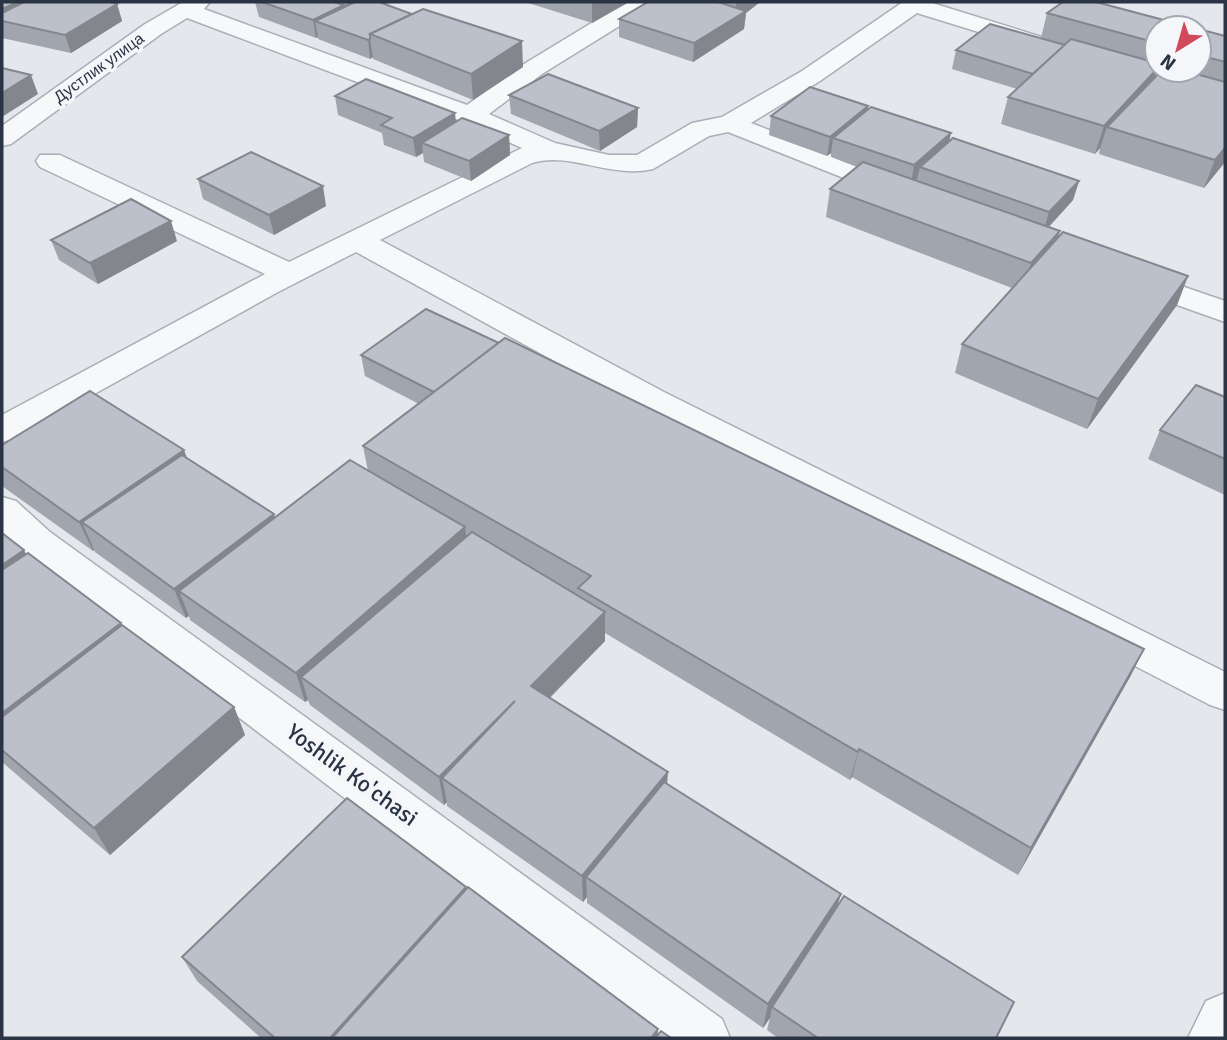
<svg xmlns="http://www.w3.org/2000/svg" width="1227" height="1040" viewBox="0 0 1227 1040" font-family="Signika,sans-serif">
	<style>
		.lines { fill: none; stroke-linecap: round; stroke-linejoin: round }
		.minor-casing { stroke: #a9aeb7; stroke-width: 3 }
		.minor { fill: #f7f8fa; fill-rule: evenodd }
		.wall { fill: #a1a5ae }
		.shaded-wall { fill: #83868d }
		.building { fill: #bbc0ca; stroke: #83868d; stroke-width: 2 }
		.labels { text-anchor: middle; dominant-baseline: central; stroke-width: 7; stroke-linejoin: round; paint-order: stroke }
		.far-street-label { font-size: 16px; fill: #2b3445; stroke: #f4f6f9 }
		.near-street-label { font-size: 23px; fill: #2b3445; stroke: #f4f6f9 }
	</style>
	<rect width="100%" height="100%" fill="#e4e7ec"/>
	<g class="lines">
		<defs>
			<g id="minor">
				<path d="M183,2H210L204,9L467,105L524,64L626,2H653L650,7L542,74L489,114L555,143L609,155H637L692,123L722,117L802,71L903,2H929L1045,38L1049,43L1045,48L1037,50L917,13L820,81L751,123L909,184L913,190L909,196L899,199L889,196L728,132L709,136L653,169C610,179 570,151 532,163L380,240L664,392L1225,672V710L1210,705L640,408L356,252L278,292L15,438L2,442V415L265,274L40,167L36,161L40,155H60L289,262L522,148L461,121L187,18L161,34L11,144L2,146V126L145,24Z"/>
				<polygon points="1132,269 1225,301 1225,322 1121,285 1116,278 1121,271"/>
				<polygon points="2,497 16,501 50,532 722,1019 730,1038 659,1038 22,552 2,533"/>
				<polygon points="1225,993 1225,1038 1188,1038 1206,1001"/>
			</g>
		</defs>
		<use href="#minor" class="minor-casing"/>
		<use href="#minor" class="minor"/>
	</g>
	<g class="wall">
		<polygon points="2,2 117,4 122,21 71,53 2,38"/>
		<polygon points="255,2 390,2 385,4 523,67 473,100 373,59 373,57 370,59 318,39 318,37 316,38 259,17"/>
		<polygon points="525,2 629,2 592,23"/>
		<polygon points="648,2 760,2 746,13 744,29 693,62 619,37 619,19"/>
		<polygon points="1047,13 1157,28 1157,70 1199,70 1199,29 1225,36 1225,162 1204,188 1099,154 1100,148 1095,154 1001,124 1008,97 1017,89 952,69 956,50 1041,38"/>
		<polygon points="509,95 638,108 637,127 600,151 511,114"/>
		<polygon points="335,96 456,122 509,135 510,155 471,181 424,162 423,153 416,157 384,145 382,133 338,115"/>
		<polygon points="868,106 868,110 949,141 1079,181 1073,200 1049,227 1058,237 1188,276 1177,305 1087,429 955,373 962,344 1012,288 826,217 830,189 857,167 831,157 831,153 827,156 769,135 771,116"/>
		<polygon points="198,179 326,206 274,235 203,199"/>
		<polygon points="51,240 177,241 98,284 59,260"/>
		<polygon points="361,355 1144,649 1130,677 1018,875 852,777 850,780 605,633 605,641 550,698 667,784 841,894 837,906 996,1038 778,1038 767,1030 770,1018 763,1028 587,903 587,897 583,902 447,806 447,802 444,805 310,705 308,700 305,702 190,620 189,616 186,618 95,552 94,550 93,551 2,486 2,445 187,459 274,514 275,518 368,471 363,446 419,404 365,376"/>
		<polygon points="1225,397 1225,495 1148,459 1160,430"/>
		<polygon points="2,533 26,554 121,623 122,625 234,707 245,735 110,855 2,762"/>
		<polygon points="466,889 658,1029 657,1036 671,1038 261,1038 197,981 182,957"/>
	</g>
	<g class="shaded-wall">
		<polygon points="18,2 62,2 2,21 2,9"/>
		<polygon points="350,2 390,2 350,21 347,3"/>
		<polygon points="592,2 629,2 592,23"/>
		<polygon points="738,2 760,2 746,13 744,29 693,62 694,43 735,18 736,3"/>
		<polygon points="117,4 122,21 71,53 65,35"/>
		<polygon points="344,5 347,23 315,21 318,37 316,38 313,20"/>
		<polygon points="370,39 373,57 370,59 368,40"/>
		<polygon points="522,41 523,67 473,100 471,74"/>
		<polygon points="1157,70 1160,70 1153,90 1107,127 1100,148 1095,154 1104,126"/>
		<polygon points="31,75 38,94 2,117 2,93"/>
		<polygon points="868,106 865,125 833,138 831,153 827,156 830,137"/>
		<polygon points="638,108 637,127 600,151 599,131"/>
		<polygon points="455,113 457,132 422,143 423,153 416,157 413,138"/>
		<polygon points="951,133 947,152 920,167 917,179 911,185 914,165"/>
		<polygon points="509,135 510,155 471,181 469,161"/>
		<polygon points="1225,148 1225,162 1204,188 1215,160"/>
		<polygon points="1079,181 1073,200 1043,233 1049,212"/>
		<polygon points="323,186 326,206 274,235 269,215"/>
		<polygon points="171,221 177,241 98,284 90,263"/>
		<polygon points="1060,231 1051,259 1023,292 1031,263"/>
		<polygon points="1188,276 1177,305 1087,429 1098,399"/>
		<polygon points="184,450 195,480 82,522 94,550 93,551 79,522"/>
		<polygon points="274,514 282,544 179,591 189,616 186,618 174,589"/>
		<polygon points="465,527 469,557 301,677 308,700 305,702 296,673"/>
		<polygon points="24,550 39,580 2,605 2,565"/>
		<polygon points="605,612 605,641 533,714 531,686"/>
		<polygon points="121,623 134,652 2,750 2,713"/>
		<polygon points="1144,649 1130,677 1018,875 1031,848"/>
		<polygon points="515,701 442,778 447,802 444,805 439,777"/>
		<polygon points="234,707 245,735 110,855 94,828"/>
		<polygon points="859,749 852,777 850,780 858,752"/>
		<polygon points="668,772 666,799 586,877 587,897 583,902 582,876"/>
		<polygon points="466,887 470,912 360,1038 330,1038"/>
		<polygon points="841,894 833,920 772,1007 770,1018 763,1028 768,1004"/>
		<polygon points="658,1029 657,1038 651,1038"/>
	</g>
	<g class="building">
		<polygon points="2,2 18,2 2,9"/>
		<polygon points="24,2 111,2 117,4 65,35 2,21 2,13"/>
		<polygon points="262,2 334,2 344,5 313,20"/>
		<polygon points="355,2 379,2 412,14 370,34 370,39 368,40 315,21"/>
		<polygon points="648,2 718,2 746,11 694,43 619,19"/>
		<polygon points="1063,2 1096,2 1194,28 1157,28 1157,43 1047,13"/>
		<polygon points="423,9 522,41 471,74 370,34"/>
		<polygon points="990,24 1065,45 1033,74 956,50"/>
		<polygon points="1199,29 1225,36 1225,62 1199,55"/>
		<polygon points="1071,39 1157,63 1157,69 1104,126 1008,97"/>
		<polygon points="2,68 31,75 2,93"/>
		<polygon points="1162,70 1182,70 1225,82 1225,148 1215,160 1107,127"/>
		<polygon points="548,74 638,108 599,131 509,95"/>
		<polygon points="366,79 455,113 413,138 381,125 392,118 335,96"/>
		<polygon points="810,87 868,106 830,137 771,116"/>
		<polygon points="871,107 951,133 914,165 833,138"/>
		<polygon points="462,118 509,135 469,161 422,143"/>
		<polygon points="953,138 1079,181 1049,212 920,167"/>
		<polygon points="251,152 323,186 269,215 198,179"/>
		<polygon points="863,162 1060,231 1031,263 830,189"/>
		<polygon points="131,199 171,221 90,263 51,240"/>
		<polygon points="1063,232 1188,276 1098,399 962,344"/>
		<polygon points="426,309 499,343 434,392 361,355"/>
		<polygon points="505,338 1144,649 1031,848 859,749 858,752 578,588 591,576 363,446"/>
		<polygon points="1196,385 1225,397 1225,459 1160,430"/>
		<polygon points="90,391 184,450 79,522 2,467 2,445"/>
		<polygon points="182,455 274,514 174,589 82,522"/>
		<polygon points="350,460 465,527 296,673 179,591"/>
		<polygon points="472,532 605,612 531,686 668,772 582,876 442,778 515,701 439,777 301,677"/>
		<polygon points="2,533 24,550 2,565"/>
		<polygon points="28,553 121,623 2,713 2,570"/>
		<polygon points="122,625 234,707 94,828 2,750 2,717"/>
		<polygon points="664,782 841,894 768,1004 586,877"/>
		<polygon points="347,798 466,887 330,1038 275,1038 182,957"/>
		<polygon points="468,887 658,1029 651,1038 332,1038"/>
		<polygon points="844,896 1014,1002 996,1038 818,1038 772,1007"/>
		<polygon points="661,1031 671,1038 655,1038"/>
	</g>
	<g class="labels">
		<g class="far-street-label">
			<text transform="translate(99 68) rotate(-36)">Дустлик улица</text>
		</g>
		<g class="near-street-label">
			<text transform="translate(352 775) rotate(36)">Yoshlik Ko'chasi</text>
		</g>
	</g>
	<rect width="1227" height="1040" fill="none" stroke="#2b3445" stroke-width="7"/>
	<g transform="translate(1178 49) rotate(217)"><circle r="33" fill="#f4f6f9" stroke="#a4a8b1" stroke-width="2"/>
	<path d="M0-5L12 26L0 18L-12 26Z" fill="#d1495b"/>
	<text y="-10" font-size="19" font-weight="bold" text-anchor="middle" fill="#2b3445">N</text>
	</g>
</svg>
